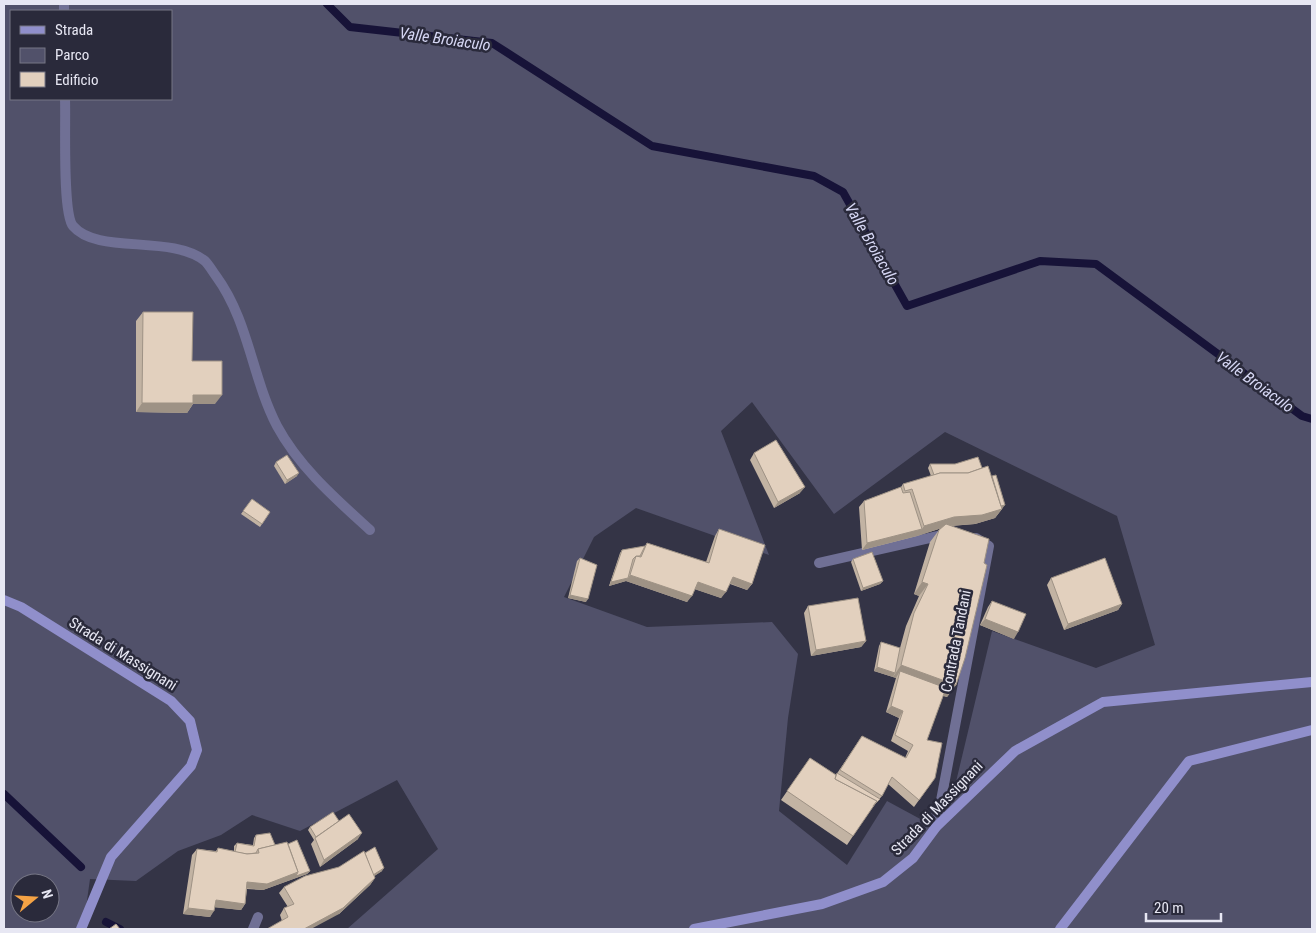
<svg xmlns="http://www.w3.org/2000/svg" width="1316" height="933" viewBox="0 0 1316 933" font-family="'Roboto Condensed',sans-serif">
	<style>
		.green { fill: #51516a; fill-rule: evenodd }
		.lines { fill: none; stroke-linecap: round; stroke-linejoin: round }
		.stream { stroke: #171338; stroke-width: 8 }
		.street { stroke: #707095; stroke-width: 10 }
		.secondary { stroke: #908fcb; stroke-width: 10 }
		.wall { fill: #c2b3a3 }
		.shaded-wall { fill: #9e9285 }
		.building { fill: #e2d0be; stroke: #9e9285 }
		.labels { text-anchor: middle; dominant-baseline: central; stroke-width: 5; stroke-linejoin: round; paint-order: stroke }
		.street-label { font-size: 15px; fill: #e7e7f3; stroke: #2a2a3b }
		.water-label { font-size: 16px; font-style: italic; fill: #d6d7f4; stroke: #2a2a3b }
	</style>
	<rect width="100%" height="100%" fill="#343446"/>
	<path class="green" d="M4,4H1312V929H347L438,849L397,780L300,831L252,815L221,835L178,851L136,881L90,879L83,929H4ZM11,11H171V99H11ZM752,402L834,514L945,432L1117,516L1155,645L1096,668L992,631L955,786L924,821L887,801L847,865L779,811L788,718L798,654L772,622L647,627L564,597L594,537L636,508L769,555L721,431ZM20,883H50V913H20Z"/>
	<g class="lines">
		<g class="stream">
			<polyline points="327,4 350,27 492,43 652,146 814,176 843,192 907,306 1040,261 1096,264 1302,416 1312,419"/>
			<polyline points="4,794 81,867"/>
			<polyline points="106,922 120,929"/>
		</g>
		<g class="street">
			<polyline points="64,4 64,11"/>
			<path d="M65,99C66,120 62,213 73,226C97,255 171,234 205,261C209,265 213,272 216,276C249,321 252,378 277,426C299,467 336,499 370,530"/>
			<polyline points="819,563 947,534"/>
			<polyline points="936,827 989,546 976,538"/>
			<polyline points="253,929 258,917"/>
		</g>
		<g class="secondary">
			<polyline points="4,600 21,607 171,701 190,721 197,750 191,766 111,857 81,929"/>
			<polyline points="694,929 822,904 883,882 913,858 936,827 1015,751 1103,702 1312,682"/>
			<polyline points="1060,929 1189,761 1312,730"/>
		</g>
	</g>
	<g class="wall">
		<polygon points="143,312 192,361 215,404 193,404 187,413 136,412 136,321"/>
		<polygon points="754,453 800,493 774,508 750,460"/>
		<polygon points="276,462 297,476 285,484 274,466"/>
		<polygon points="930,464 983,468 1002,509 995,518 975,524 951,526 956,685 947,697 943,696 927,740 935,778 914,807 888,784 882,796 871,809 847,845 781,800 810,758 836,775 862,736 905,758 908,751 891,741 899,718 886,712 896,678 874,671 879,646 881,642 900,648 906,626 919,596 914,594 930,542 939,530 942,528 917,536 862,550 859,507 864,501 901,487 903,484 931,476 928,468"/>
		<polygon points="252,499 270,512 260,527 241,514"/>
		<polygon points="719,529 752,584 747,590 730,584 721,598 695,589 687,602 626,581 609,586 620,553 622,550 645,546 647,543 706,562 715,536"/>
		<polygon points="580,558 586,602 568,598 577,561"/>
		<polygon points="853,559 883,581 880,584 861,591 851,562"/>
		<polygon points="1051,578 1122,604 1118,610 1064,630 1047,585"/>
		<polygon points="992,601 1014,639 980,625 988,607"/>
		<polygon points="808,606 866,641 861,647 811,656 804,613"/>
		<polygon points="339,821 358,839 320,867 311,844 314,840 308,830 310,827"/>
		<polygon points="256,835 275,845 288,844 310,871 307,874 263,890 247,889 245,904 241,910 215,907 210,917 183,914 192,855 197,849 216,851 218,848 234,851 234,846 237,843 253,845 254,838"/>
		<polygon points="365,853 382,871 374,876 375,878 370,885 339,914 282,921 280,915 284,908 288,907 279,893 284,887 339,867"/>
	</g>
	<g class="shaded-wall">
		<polygon points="193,395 222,395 215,404 193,404 187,413 136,412 142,403"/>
		<polygon points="299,473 297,476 285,484 287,480"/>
		<polygon points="805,487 800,493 774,508 778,502"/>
		<polygon points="1005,505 995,518 975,524 948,526 917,536 862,550 867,543 922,529 924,526 954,517"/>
		<polygon points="630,575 692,596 687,602 626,581 609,586 611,582 628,578"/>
		<polygon points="733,577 752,584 747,590 729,583"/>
		<polygon points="883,581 880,584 861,591 863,588"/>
		<polygon points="698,582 726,592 721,598 694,589"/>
		<polygon points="922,582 928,584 919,596 914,594"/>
		<polygon points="570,595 588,599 586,602 568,598"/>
		<polygon points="1122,604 1118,610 1064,630 1068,624"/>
		<polygon points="985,619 1018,632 1014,639 980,625"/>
		<polygon points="866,641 861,647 811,656 816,650"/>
		<polygon points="901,665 956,685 947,697 898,679 900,671 896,678 893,677"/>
		<polygon points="877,667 895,673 893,677 874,671"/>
		<polygon points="891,706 903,711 899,718 886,712"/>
		<polygon points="362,833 358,839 320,867 324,860"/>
		<polygon points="384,868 382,871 370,879 372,876"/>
		<polygon points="310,871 307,874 263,890 243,888 247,882"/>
		<polygon points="375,878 370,885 339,914 311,929 304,929"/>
		<polygon points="216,900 245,904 241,910 211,907"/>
		<polygon points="188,908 214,911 210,917 183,914"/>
	</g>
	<g class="building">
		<polygon points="143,312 193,312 192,361 222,361 222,395 193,395 193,403 142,403"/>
		<polygon points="776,440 805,487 778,502 754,453"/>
		<polygon points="287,455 299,473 287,480 276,462"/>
		<polygon points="978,457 982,468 968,473 940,473 934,475 930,464 955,464"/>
		<polygon points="988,466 1002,509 982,515 954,517 924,526 912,489 905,491 903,484 940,473 968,473"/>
		<polygon points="996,475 1005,505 1001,506 992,476"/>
		<polygon points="901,487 903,493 910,492 922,529 867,543 864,501"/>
		<polygon points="252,499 270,512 262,524 243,511"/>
		<polygon points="946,524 989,539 984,563 987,565 965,658 956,685 901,665 914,613 928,584 922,582 939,530"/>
		<polygon points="719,529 765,545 752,584 733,577 726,592 698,582 692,596 630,575 636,556 641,557 647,543 709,563"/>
		<polygon points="645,546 640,556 636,556 633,559 628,578 611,582 622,550"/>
		<polygon points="872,552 883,581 863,588 853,559"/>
		<polygon points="580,558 597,565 588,599 570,595"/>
		<polygon points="1105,558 1122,604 1068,624 1051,578"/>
		<polygon points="858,598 866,641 816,650 808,606"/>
		<polygon points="992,601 1026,614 1018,632 985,619"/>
		<polygon points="881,642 900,648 895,673 877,667"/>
		<polygon points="900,671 946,688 927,740 942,743 935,778 919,800 892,777 882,796 840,770 862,736 906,758 913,745 895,735 903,711 891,706"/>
		<polygon points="810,758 836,775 835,779 877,801 853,836 787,791"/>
		<polygon points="837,773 880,799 873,806 877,801 835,779"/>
		<polygon points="333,812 339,821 316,837 310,827"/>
		<polygon points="349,814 362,833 324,860 315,838"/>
		<polygon points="270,833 275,845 258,849 256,853 247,854 235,852 237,843 254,846 256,835"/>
		<polygon points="297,840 310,871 296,876 298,872 288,844"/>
		<polygon points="287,842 298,872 267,884 247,882 245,904 216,900 214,911 188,908 197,849 217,852 218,848 247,854 259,853 258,849"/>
		<polygon points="375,847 384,868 373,875 365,853"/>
		<polygon points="364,851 375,878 343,908 304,929 267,929 288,917 284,908 294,904 284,887 305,876 339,867"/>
		<polygon points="116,924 120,929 109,929"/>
	</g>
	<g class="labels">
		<g class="street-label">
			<text transform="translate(956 641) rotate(-79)">Contrada Tandani</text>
			<text transform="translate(123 654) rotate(32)">Strada di Massignani</text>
			<text transform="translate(937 808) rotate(-46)">Strada di Massignani</text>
		</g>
		<g class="water-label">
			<text transform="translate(445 39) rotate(8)">Valle Broiaculo</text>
			<text transform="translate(872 244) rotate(60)">Valle Broiaculo</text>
			<text transform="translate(1255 382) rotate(36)">Valle Broiaculo</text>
		</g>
	</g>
	<rect width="1316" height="933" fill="none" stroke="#e7e7f3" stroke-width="10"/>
	<rect x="10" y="10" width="162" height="90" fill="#2a2a3b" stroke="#767685"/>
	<rect x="20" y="26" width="25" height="8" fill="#908fcb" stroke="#767685"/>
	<text x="55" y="35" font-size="15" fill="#e7e7f3">Strada</text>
	<rect x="20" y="48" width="25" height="15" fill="#51516a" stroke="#767685"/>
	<text x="55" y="60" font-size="15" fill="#e7e7f3">Parco</text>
	<rect x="20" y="72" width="25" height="15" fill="#e2d0be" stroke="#767685"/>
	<text x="55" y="85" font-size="15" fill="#e7e7f3">Edificio</text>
	<g transform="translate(35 898) rotate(72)"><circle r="24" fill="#2a2a3b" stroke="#767685"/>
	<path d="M0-4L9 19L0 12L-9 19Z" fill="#f5a345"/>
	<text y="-8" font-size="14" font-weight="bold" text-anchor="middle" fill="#e7e7f3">N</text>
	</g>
	<path d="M1146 913v8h75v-8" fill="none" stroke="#e7e7f3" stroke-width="2.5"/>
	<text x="1154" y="913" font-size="15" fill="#e7e7f3" stroke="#2a2a3b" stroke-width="4" paint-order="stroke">20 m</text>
</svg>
